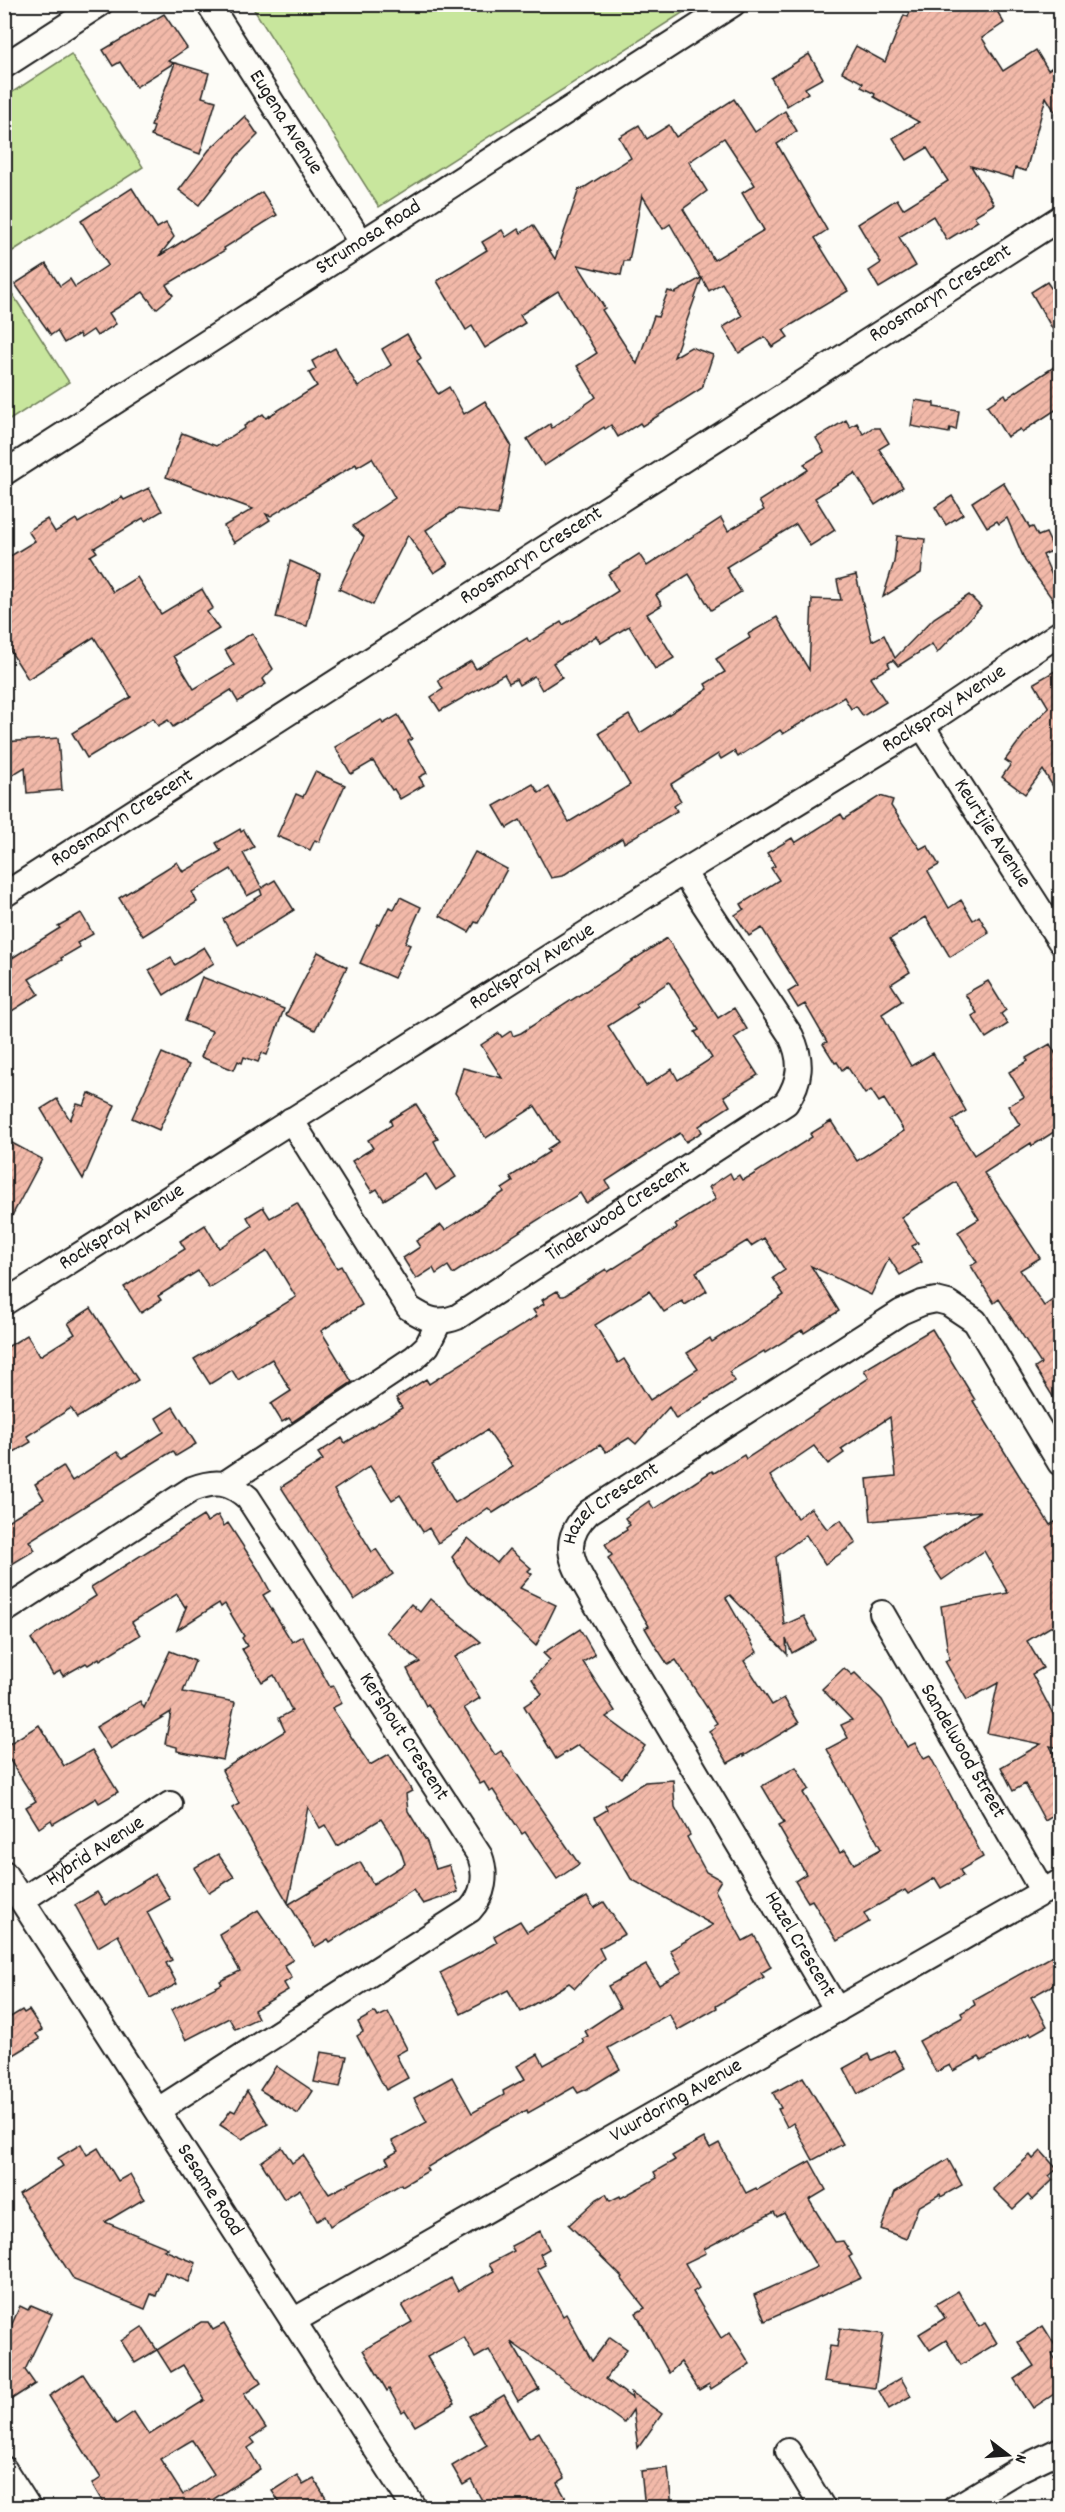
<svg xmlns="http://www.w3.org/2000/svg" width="1065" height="2512" viewBox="0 0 1065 2512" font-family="Dekko,sans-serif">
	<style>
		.grass { fill: #c8e69d; stroke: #72815c; stroke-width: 1.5 }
		.building { fill: url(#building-hatch); stroke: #1c1c1c; stroke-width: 1.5; fill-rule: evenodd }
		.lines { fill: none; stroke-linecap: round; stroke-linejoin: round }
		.street-casing { stroke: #1c1c1c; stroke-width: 28 }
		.street { stroke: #fdfcf7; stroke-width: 24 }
		.labels { text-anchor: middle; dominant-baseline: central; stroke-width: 5; stroke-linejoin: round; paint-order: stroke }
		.street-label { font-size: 21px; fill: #1c1c1c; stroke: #fdfcf7 }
	</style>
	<defs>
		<pattern id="building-hatch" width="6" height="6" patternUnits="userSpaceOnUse" patternTransform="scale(1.5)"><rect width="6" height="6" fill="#f2b9a9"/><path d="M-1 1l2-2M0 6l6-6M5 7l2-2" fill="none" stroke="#cf9e91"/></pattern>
	</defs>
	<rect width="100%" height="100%" fill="#fdfcf7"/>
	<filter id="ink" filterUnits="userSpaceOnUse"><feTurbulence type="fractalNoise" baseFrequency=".0167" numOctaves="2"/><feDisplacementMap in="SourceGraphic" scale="12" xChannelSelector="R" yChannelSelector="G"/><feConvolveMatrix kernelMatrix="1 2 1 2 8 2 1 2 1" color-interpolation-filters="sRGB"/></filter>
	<g filter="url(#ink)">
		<g class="grass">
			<polygon points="683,4 687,10 379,207 251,5"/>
			<polygon points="71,54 143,167 5,256 5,97"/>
			<polygon points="4,281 69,382 5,423 4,423"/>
		</g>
		<g class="building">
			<polygon points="913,4 993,4 1004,23 982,38 1003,71 1036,50 1048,70 1060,62 1060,120 1046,97 1026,171 1015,168 1013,178 971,166 994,204 974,216 978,221 947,240 933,216 899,237 916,266 879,288 869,271 881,263 858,224 897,199 903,209 948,181 927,148 907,160 893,138 919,122 874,97 875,94 861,87 863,83 842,72 856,46 885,62 904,15 908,17"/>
			<polygon points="164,14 187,48 168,61 174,63 136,87 120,62 113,66 103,50"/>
			<polygon points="809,54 823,78 805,88 808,93 787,106 771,78"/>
			<polygon points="175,63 209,73 202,97 216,101 200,154 151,136 154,127 151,126"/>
			<path d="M734,99L755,132L785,111L797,131L777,144L827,230L815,238L848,291L783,330L788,337L772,347L765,337L739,353L723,327L742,316L722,283L709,291L702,278L674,357L691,347L713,355L702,388L642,426L640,423L618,437L611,425L605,429L604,427L544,466L527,439L550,424L552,428L596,397L577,366L597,353L558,291L520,315L525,323L485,348L472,326L466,330L437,281L487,250L482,242L502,230L506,237L518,229L521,233L533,225L555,259L579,189H582L631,158L619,137L639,125L647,139L669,125L676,137ZM724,138L755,185L742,193L764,230L714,260L683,209L707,191L689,162ZM642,195L663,229L670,224L701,278L675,293L668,291L658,317L654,316L637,364L602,310L605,308L578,265L621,275L624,261H629Z"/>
			<polygon points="245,116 258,135 237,156 199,205 179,190 209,150"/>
			<polygon points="132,188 157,228 166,223 174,237 159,256 262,192 277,215 224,248 225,250 166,285 173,295 156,309 143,292 109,313 116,324 97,336 93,330 81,338 79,334 64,343 57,331 51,335 15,284 46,264 60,286 70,279 75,287 108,265 81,221"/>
			<polygon points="1047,282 1053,291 1060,286 1060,342 1031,292"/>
			<polygon points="407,334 421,358 417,361 438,394 449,387 464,414 485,401 511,445 498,515 458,509 426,530 448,564 434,573 408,535 373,605 339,589 364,537 353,526 395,498 372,458 357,467 356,464 271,516 266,514 270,520 234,543 224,526 253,509 166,477 182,433 216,446 245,428 244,426 263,414 266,418 317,386 309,373 316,369 312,361 335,348 358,387 391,365 382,349"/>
			<polygon points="1060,363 1060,407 1022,432 1020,429 1007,437 987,406 1005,394 1007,398"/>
			<polygon points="915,400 934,403 934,407 959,411 956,430 950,428 949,433 911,426"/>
			<polygon points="846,420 850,427 857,423 863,434 872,428 880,428 889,443 879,449 903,487 875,505 855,473 815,498 835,530 810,546 796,524 726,567 741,592 711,610 689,574 656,595 662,605 647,614 674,658 655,669 629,626 601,643 596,636 553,663 562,677 542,690 534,676 519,685 516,679 509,683 504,674 440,711 431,697 443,689 438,680 471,661 476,669 527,638 529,642 561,622 563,625 607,598 618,591 608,574 639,554 647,566 721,518 728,531 764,510 759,501 808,470 804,464 824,452 816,438"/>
			<polygon points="1003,482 1030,528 1033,527 1038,536 1046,533 1054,550 1043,555 1060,594 1053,600 1025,561 1007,518 999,524 997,521 987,527 972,502"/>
			<polygon points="149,488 162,511 145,521 143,518 94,548 97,552 90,556 113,592 137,577 161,614 202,589 213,608 207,612 219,629 174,656 194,689 234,665 225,650 252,633 273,669 263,679 266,684 238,702 231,690 173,727 168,720 158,726 153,718 87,758 72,733 131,697 94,637 28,679 4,641 4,560 35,541 28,531 47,519 55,532 76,519 78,523 122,497 124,500"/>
			<polygon points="952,496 963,514 946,525 935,507"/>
			<polygon points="897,536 925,539 921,573 883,597 894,562"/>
			<polygon points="290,561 320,574 307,626 276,618"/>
			<polygon points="856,575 872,641 884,635 895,658 934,618 969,595 981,607 937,653 932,644 898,666 893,660 888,663 890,667 870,678 886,702 863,716 856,706 851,709 844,697 783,734 780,730 738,757 734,751 721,759 718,754 671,784 681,801 674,806 677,811 624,843 622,838 562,876 551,878 520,820 507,828 494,806 533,784 539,793 549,787 569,822 630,785 599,733 629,715 640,733 708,689 705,684 725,672 716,659 750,638 748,634 777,617 809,670 812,599 841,600 837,580"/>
			<polygon points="1060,668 1060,798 1043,770 1025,794 1002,777 1011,764 1005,760 1032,724 1049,708 1034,683"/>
			<polygon points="398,715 412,739 408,741 427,773 419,777 424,785 400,799 394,789 392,790 373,761 351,774 335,747 381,720 383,724"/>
			<polygon points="58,738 62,790 27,793 25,767 4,780 4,742"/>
			<polygon points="315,772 345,785 319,842 315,840 310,850 277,836 296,794 303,797"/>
			<path d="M880,796L893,800L891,806L920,849L927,845L939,865L928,871L949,908L961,900L973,920L979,916L989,933L950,957L926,917L890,939L910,972L891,984L902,1001L882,1014L911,1066L933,1053L966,1111L952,1120L974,1155L1020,1125L1008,1106L1024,1097L1009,1072L1028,1061L1026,1058L1050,1044L1060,1062V1128L1032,1146L1031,1143L984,1173L1040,1258L1020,1270L1044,1306L1060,1295V1408L1035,1368L1041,1364L999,1299L994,1303L971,1266L977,1262L958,1232L979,1219L956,1182L901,1217L918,1243L912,1246L922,1262L900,1275L889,1258L871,1295L811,1266L839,1311L804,1333L802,1330L765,1353L764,1351L729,1372L735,1381L676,1419L669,1407L636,1444L629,1438L606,1452L600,1445L493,1513L488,1508L438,1543L429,1528L423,1532L400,1495L392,1500L370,1466L334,1490L372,1552L376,1549L393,1574L354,1600L281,1487L323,1460L318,1453L342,1438L345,1443L402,1408L396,1398L426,1379L429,1384L537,1316L533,1310L544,1304L542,1300L557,1291L561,1296H564L606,1269L608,1272L677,1228L675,1225L716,1199L709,1187L730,1173L733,1179L739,1175L742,1180L751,1176L812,1137L810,1134L831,1121L857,1161L904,1131L884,1099L879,1102L871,1090L865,1094L847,1066L842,1070L837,1062L835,1063L823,1044L827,1042L805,1004L798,1008L788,992L798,986L762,928L749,936L735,915L744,909L741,904L779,880L771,868L775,866L767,853L792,838L795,843L841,814L844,819ZM764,1238L785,1270L773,1278L784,1295L712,1342L710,1338L687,1353L698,1369L650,1400L624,1359L618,1363L595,1325L649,1291L664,1312L682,1301L685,1305L707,1291L696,1272L747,1241L751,1246ZM487,1430L513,1467L455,1503L432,1464Z"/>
			<polygon points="240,829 241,832 244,830 254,847 243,853 262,888 275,880 294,910 238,945 223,919 262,895 260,889 247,896 231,869 192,892 197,902 143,936 119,898 177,862 183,872 221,851 216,843"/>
			<polygon points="475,852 507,869 478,923 475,922 469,932 440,916"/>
			<polygon points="400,897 421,907 405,943 410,945 394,978 360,963 378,924 380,925 389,907 394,909"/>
			<polygon points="81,913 93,934 77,943 80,947 61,958 62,960 29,979 39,994 4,1016 4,963 60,928 58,926"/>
			<path d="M667,938L718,1018L734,1008L747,1029L734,1038L758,1075L724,1096L730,1106L699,1126L702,1132L686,1142L680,1133L606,1181L610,1188L586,1203L580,1193L453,1274L448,1266L436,1274L433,1268L416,1279L403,1258L420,1247L416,1241L441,1225L445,1230L504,1192L502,1189L513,1182L510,1177L549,1152L547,1149L558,1142L535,1106L486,1138L455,1093L463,1068L502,1078L481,1045L499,1033L502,1037L511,1031L513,1036L521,1033ZM669,982L699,1030L695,1032L712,1058L678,1080L672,1069L646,1086L608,1026L638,1007L636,1004Z"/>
			<polygon points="204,947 214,963 164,995 149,970 171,957 175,965"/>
			<polygon points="318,952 347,967 315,1030 286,1015"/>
			<polygon points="202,977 284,1009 267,1055 262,1053 258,1062 244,1057 242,1063 238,1061 234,1070 201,1057 212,1031 185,1021"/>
			<polygon points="988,981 1006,1010 1001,1014 1008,1024 986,1038 972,1016 977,1013 965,994"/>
			<polygon points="162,1053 189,1065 159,1130 132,1118"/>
			<polygon points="89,1093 115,1105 83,1179 41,1109 57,1099 70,1120 77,1104 84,1106"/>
			<polygon points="416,1104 438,1139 434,1141 439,1151 456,1177 436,1190 426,1174 384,1200 377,1189 372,1192 352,1161 373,1148 368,1140 392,1125 390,1120"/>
			<polygon points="12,1143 42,1159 4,1231 4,1156"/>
			<polygon points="297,1203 337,1268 341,1266 362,1305 321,1331 352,1382 292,1422 289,1418 282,1422 271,1404 291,1391 272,1359 238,1380 232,1370 210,1384 194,1359 296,1297 268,1251 209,1288 198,1271 158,1296 161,1300 141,1313 124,1287 185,1249 180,1241 205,1225 219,1248 252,1226 247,1217 263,1207 270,1218"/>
			<polygon points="91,1308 138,1380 77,1418 71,1408 27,1436 31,1442 4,1458 4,1349 27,1335 40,1356 75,1334 68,1323"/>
			<polygon points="932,1329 975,1400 973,1401 1050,1525 1060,1519 1060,1621 1027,1641 1043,1668 1032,1674 1060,1727 1060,1748 1050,1746 1060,1765 1060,1812 1045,1821 1025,1784 1013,1791 1001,1767 1041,1744 987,1733 998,1683 967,1700 945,1661 949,1659 941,1606 1008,1593 984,1551 942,1580 922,1550 981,1511 871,1521 867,1479 896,1476 890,1417 841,1449 844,1453 828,1464 814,1446 770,1476 797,1518 811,1508 827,1529 841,1520 856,1543 825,1564 806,1535 776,1557 784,1625 804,1616 816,1640 792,1653 786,1639 787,1654 730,1595 726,1598 757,1652 744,1661 772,1705 784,1698 799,1723 744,1756 744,1754 728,1763 709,1731 715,1727 714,1725 717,1723 676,1660 668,1665 655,1645 645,1628 649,1626 608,1558 612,1555 605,1544 627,1530 626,1528 630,1525 625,1518 649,1501 654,1509 712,1471 714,1473 744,1455 746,1459 869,1378 864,1370"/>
			<polygon points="173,1407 196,1444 176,1456 173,1451 158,1460 29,1541 35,1550 4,1569 4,1523 44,1499 35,1484 63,1466 72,1481 117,1452 123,1458 164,1432 156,1418"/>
			<polygon points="218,1515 224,1526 228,1523 258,1569 270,1591 263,1595 292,1642 302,1636 330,1687 333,1686 342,1703 332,1708 370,1765 389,1754 412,1791 406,1794 408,1811 427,1842 436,1869 449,1865 458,1892 423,1904 413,1890 330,1942 328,1939 315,1947 289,1904 360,1862 373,1884 405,1864 400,1849 381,1819 337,1846 325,1825 320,1828 308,1807 288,1903 232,1808 239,1804 222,1770 285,1731 279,1718 292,1711 274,1675 262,1682 242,1649 247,1646 242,1638 244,1636 225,1604 221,1607 219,1603 177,1630 187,1605 185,1607 177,1594 132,1622 140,1635 100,1660 99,1658 88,1665 86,1663 63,1676 60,1671 53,1675 31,1639 37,1634 96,1596 91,1587 203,1516 207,1522"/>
			<polygon points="468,1538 497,1563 509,1549 531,1568 528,1571 532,1574 520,1588 556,1605 536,1646 468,1583 452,1557"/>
			<polygon points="430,1599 481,1642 455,1657 480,1698 464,1708 495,1755 501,1751 579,1864 557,1879 525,1832 522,1834 493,1790 490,1792 484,1782 480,1784 428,1704 426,1706 407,1669 420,1662 386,1632 411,1604 420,1612"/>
			<polygon points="580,1629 595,1655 583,1662 615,1711 606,1717 645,1746 622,1778 578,1745 556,1759 524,1706 542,1694 532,1679 550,1660 543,1653"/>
			<polygon points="170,1651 195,1661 183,1692 235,1702 223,1760 177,1751 177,1747 165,1744 171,1712 110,1749 96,1727 140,1701 144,1708"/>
			<polygon points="844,1668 852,1675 855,1673 882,1700 907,1747 915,1743 924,1759 930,1756 983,1857 960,1870 963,1876 941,1888 935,1878 908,1894 905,1890 864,1913 869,1922 837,1941 812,1900 808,1902 795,1881 806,1874 778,1826 784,1823 762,1786 796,1767 809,1789 803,1793 840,1853 845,1850 854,1864 881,1849 827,1749 848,1738 841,1725 852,1720 822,1689"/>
			<polygon points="39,1725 64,1766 92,1750 118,1792 99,1803 96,1798 53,1824 51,1820 39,1828 26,1807 36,1801 4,1751 4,1747"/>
			<polygon points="673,1780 675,1807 690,1835 687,1837 706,1872 721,1880 715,1890 743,1941 754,1935 771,1967 761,1973 764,1977 716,2006 717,2008 678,2030 669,2014 608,2048 620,2069 587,2089 578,2093 574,2087 528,2113 527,2110 492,2128 426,2168 428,2171 402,2186 401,2184 330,2226 325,2216 317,2221 300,2189 284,2199 261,2162 282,2147 292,2163 303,2155 329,2194 389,2163 386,2158 398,2151 392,2141 427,2122 414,2098 452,2077 472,2113 504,2095 503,2091 525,2079 517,2066 538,2054 544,2065 584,2043 582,2039 588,2036 585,2031 620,2008 608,1986 646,1965 659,1985 682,1972 670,1950 713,1925 631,1879 595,1817 607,1810 605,1806 645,1782"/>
			<polygon points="218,1854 234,1877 209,1893 194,1868"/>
			<polygon points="155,1874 170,1899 147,1912 172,1960 166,1963 177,1984 150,1998 118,1935 98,1947 75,1905 97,1892 105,1905"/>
			<polygon points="587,1897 594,1908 604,1902 625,1934 599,1948 604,1958 575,1988 569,1983 521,2012 508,1990 461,2014 440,1973 485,1949 497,1942 494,1936 520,1921 527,1932"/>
			<polygon points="258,1910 293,1960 284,1965 292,1978 284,1983 288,1990 254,2010 258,2018 235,2029 229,2018 186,2040 171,2010 222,1984 220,1981 240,1971 219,1934"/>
			<polygon points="1060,1952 1060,1981 1031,1997 1047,2026 1031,2035 1030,2033 982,2061 979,2057 953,2071 950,2065 936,2072 919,2041 963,2017 961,2013 975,2005 973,2000"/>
			<polygon points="22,2010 24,2013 29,2010 42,2030 36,2034 40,2039 4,2061 4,2021"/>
			<polygon points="375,2012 378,2017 388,2012 407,2049 396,2055 408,2078 386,2090 357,2036 363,2032 358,2022"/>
			<polygon points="894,2050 905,2068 858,2094 844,2068 869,2054 872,2060"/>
			<polygon points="321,2052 347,2056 340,2087 314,2082"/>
			<polygon points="276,2066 313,2091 298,2114 260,2090"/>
			<polygon points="803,2077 843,2144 813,2160 793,2123 787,2127 778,2109 781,2108 773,2093"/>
			<polygon points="247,2091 268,2124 242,2139 220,2125 231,2110 235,2112"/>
			<polygon points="704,2138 710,2148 719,2143 746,2193 756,2188 757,2190 810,2161 826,2190 809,2200 835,2242 843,2241 852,2255 849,2257 861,2278 765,2321 754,2295 817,2267 784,2213 777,2217 774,2212 704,2249 706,2253 685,2263 699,2288 693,2292 721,2338 730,2332 750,2364 711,2389 709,2384 699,2390 681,2362 669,2373 636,2313 645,2308 621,2278 622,2277 569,2225 597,2199 606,2194 610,2201 620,2196 621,2198 657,2178 654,2172 675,2160 672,2156"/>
			<polygon points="81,2144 87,2155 98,2148 118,2181 130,2174 144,2199 105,2222 168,2248 164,2250 196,2263 189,2282 165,2272 156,2296 151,2294 145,2309 74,2280 19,2194 63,2166 58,2158"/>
			<polygon points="1041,2151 1057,2169 1049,2176 1053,2180 1032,2200 1028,2195 1013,2209 993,2189 1030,2155 1033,2159"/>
			<polygon points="948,2159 962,2185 941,2197 940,2194 918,2207 906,2239 881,2229 895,2192"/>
			<polygon points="540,2231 549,2249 540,2254 545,2265 537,2269 563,2316 566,2314 592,2361 610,2337 627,2349 606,2379 632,2398 631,2392 662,2414 638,2448 633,2410 624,2423 511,2342 539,2389 518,2401 489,2350 475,2358 464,2337 427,2357 455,2403 415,2426 405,2410 402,2412 389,2389 387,2391 363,2350 412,2322 402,2305 451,2278 458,2291 494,2271 489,2264 514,2251 511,2246"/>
			<polygon points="958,2291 979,2327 985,2323 997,2343 961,2365 946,2340 930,2350 919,2334 945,2318 936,2304"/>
			<polygon points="31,2305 52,2314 25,2370 35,2384 4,2404 4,2342 20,2306 28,2310"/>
			<path d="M201,2322H208L213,2330L224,2324L261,2383L244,2394L266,2428L251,2438L255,2443L248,2448L260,2469L200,2508H106L92,2484L101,2478L49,2396L83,2374L116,2424L134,2412L149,2435L205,2400L183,2365L171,2372L157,2350ZM192,2440L214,2474L183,2495L160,2459Z"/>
			<polygon points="1043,2326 1058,2350 1052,2354 1060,2366 1060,2390 1033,2408 1014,2379 1034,2366 1018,2342"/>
			<polygon points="142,2327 157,2350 135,2363 121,2341"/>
			<polygon points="840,2328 883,2334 875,2388 824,2381 830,2346 837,2347"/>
			<polygon points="901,2378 911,2396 889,2409 879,2391"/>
			<polygon points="504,2395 529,2438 539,2432 565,2478 557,2483 571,2507 486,2508 471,2480 463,2485 452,2466 487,2445 469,2416"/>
			<polygon points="668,2468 672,2508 645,2508 641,2471"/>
			<polygon points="297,2475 303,2485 314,2479 332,2508 283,2508 272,2491"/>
		</g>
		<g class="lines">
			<defs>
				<g id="street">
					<path id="s1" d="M209,4L361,242"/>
					<polyline points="4,66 100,4"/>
					<path id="s2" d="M4,473L733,4"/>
					<path id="s3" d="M922,726L1060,941"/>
					<path id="s4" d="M4,895L1060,218"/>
					<path id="s5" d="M291,1120L409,1308C426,1319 437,1325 457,1317L786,1103C801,1080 803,1061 791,1036L683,872"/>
					<path id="s6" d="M4,1303L683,872L922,726L1060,633"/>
					<polyline points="226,1483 414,1358 427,1346 439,1322"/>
					<path id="s7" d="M4,1611L192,1489C215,1480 229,1481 248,1498L480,1856C487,1875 484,1895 470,1910L158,2110"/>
					<path id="s8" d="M882,1613L1043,1892"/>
					<path id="s9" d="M4,1873L414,2508"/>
					<path id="s10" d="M22,1900L170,1804"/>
					<path id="s11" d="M837,2010L593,1599C575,1566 556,1544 589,1512L901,1312L922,1303L936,1300L948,1303L975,1321L1060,1463"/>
					<path id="s12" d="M293,2321L1060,1882"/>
					<polyline points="788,2451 823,2508"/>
					<polyline points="4,2469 29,2508"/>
					<polyline points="955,2508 1018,2470 1060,2450"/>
				</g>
			</defs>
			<use href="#street" class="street-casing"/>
			<use href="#street" class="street"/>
		</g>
	</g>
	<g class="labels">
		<g class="street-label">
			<text stroke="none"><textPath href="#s1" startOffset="141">Eugena Avenue</textPath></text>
			<text stroke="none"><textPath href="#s2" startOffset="434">Strumosa Road</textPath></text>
			<text stroke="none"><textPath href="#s4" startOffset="1113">Roosmaryn Crescent</textPath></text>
			<text stroke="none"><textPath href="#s4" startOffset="627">Roosmaryn Crescent</textPath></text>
			<text stroke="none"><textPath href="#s6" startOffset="1112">Rockspray Avenue</textPath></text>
			<text stroke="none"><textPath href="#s4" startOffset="141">Roosmaryn Crescent</textPath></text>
			<text stroke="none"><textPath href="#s3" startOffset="128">Keurtjie Avenue</textPath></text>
			<text stroke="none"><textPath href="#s6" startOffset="626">Rockspray Avenue</textPath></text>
			<text stroke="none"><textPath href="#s5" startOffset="466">Tinderwood Crescent</textPath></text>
			<text stroke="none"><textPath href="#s6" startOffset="140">Rockspray Avenue</textPath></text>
			<text stroke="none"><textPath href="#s11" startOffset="597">Hazel Crescent</textPath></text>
			<text stroke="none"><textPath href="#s7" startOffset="570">Kershout Crescent</textPath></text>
			<text stroke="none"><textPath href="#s8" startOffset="160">Sandelwood Street</textPath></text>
			<text stroke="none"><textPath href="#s10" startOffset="88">Hybrid Avenue</textPath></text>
			<text transform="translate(799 1945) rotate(59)">Hazel Crescent</text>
			<text stroke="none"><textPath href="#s12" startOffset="442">Vuurdoring Avenue</textPath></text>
			<text stroke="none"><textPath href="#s9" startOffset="378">Sesame Road</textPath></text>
		</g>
	</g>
	<rect width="1065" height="2512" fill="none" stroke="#fdfcf7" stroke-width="24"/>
	<rect x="12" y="12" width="1041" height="2488" fill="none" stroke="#1c1c1c" stroke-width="2" filter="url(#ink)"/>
	<g transform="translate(1008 2455) rotate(107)" stroke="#fdfcf7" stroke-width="4.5" paint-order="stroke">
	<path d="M0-4.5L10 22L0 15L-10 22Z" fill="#1c1c1c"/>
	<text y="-9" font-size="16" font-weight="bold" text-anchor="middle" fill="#1c1c1c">N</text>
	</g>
</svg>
